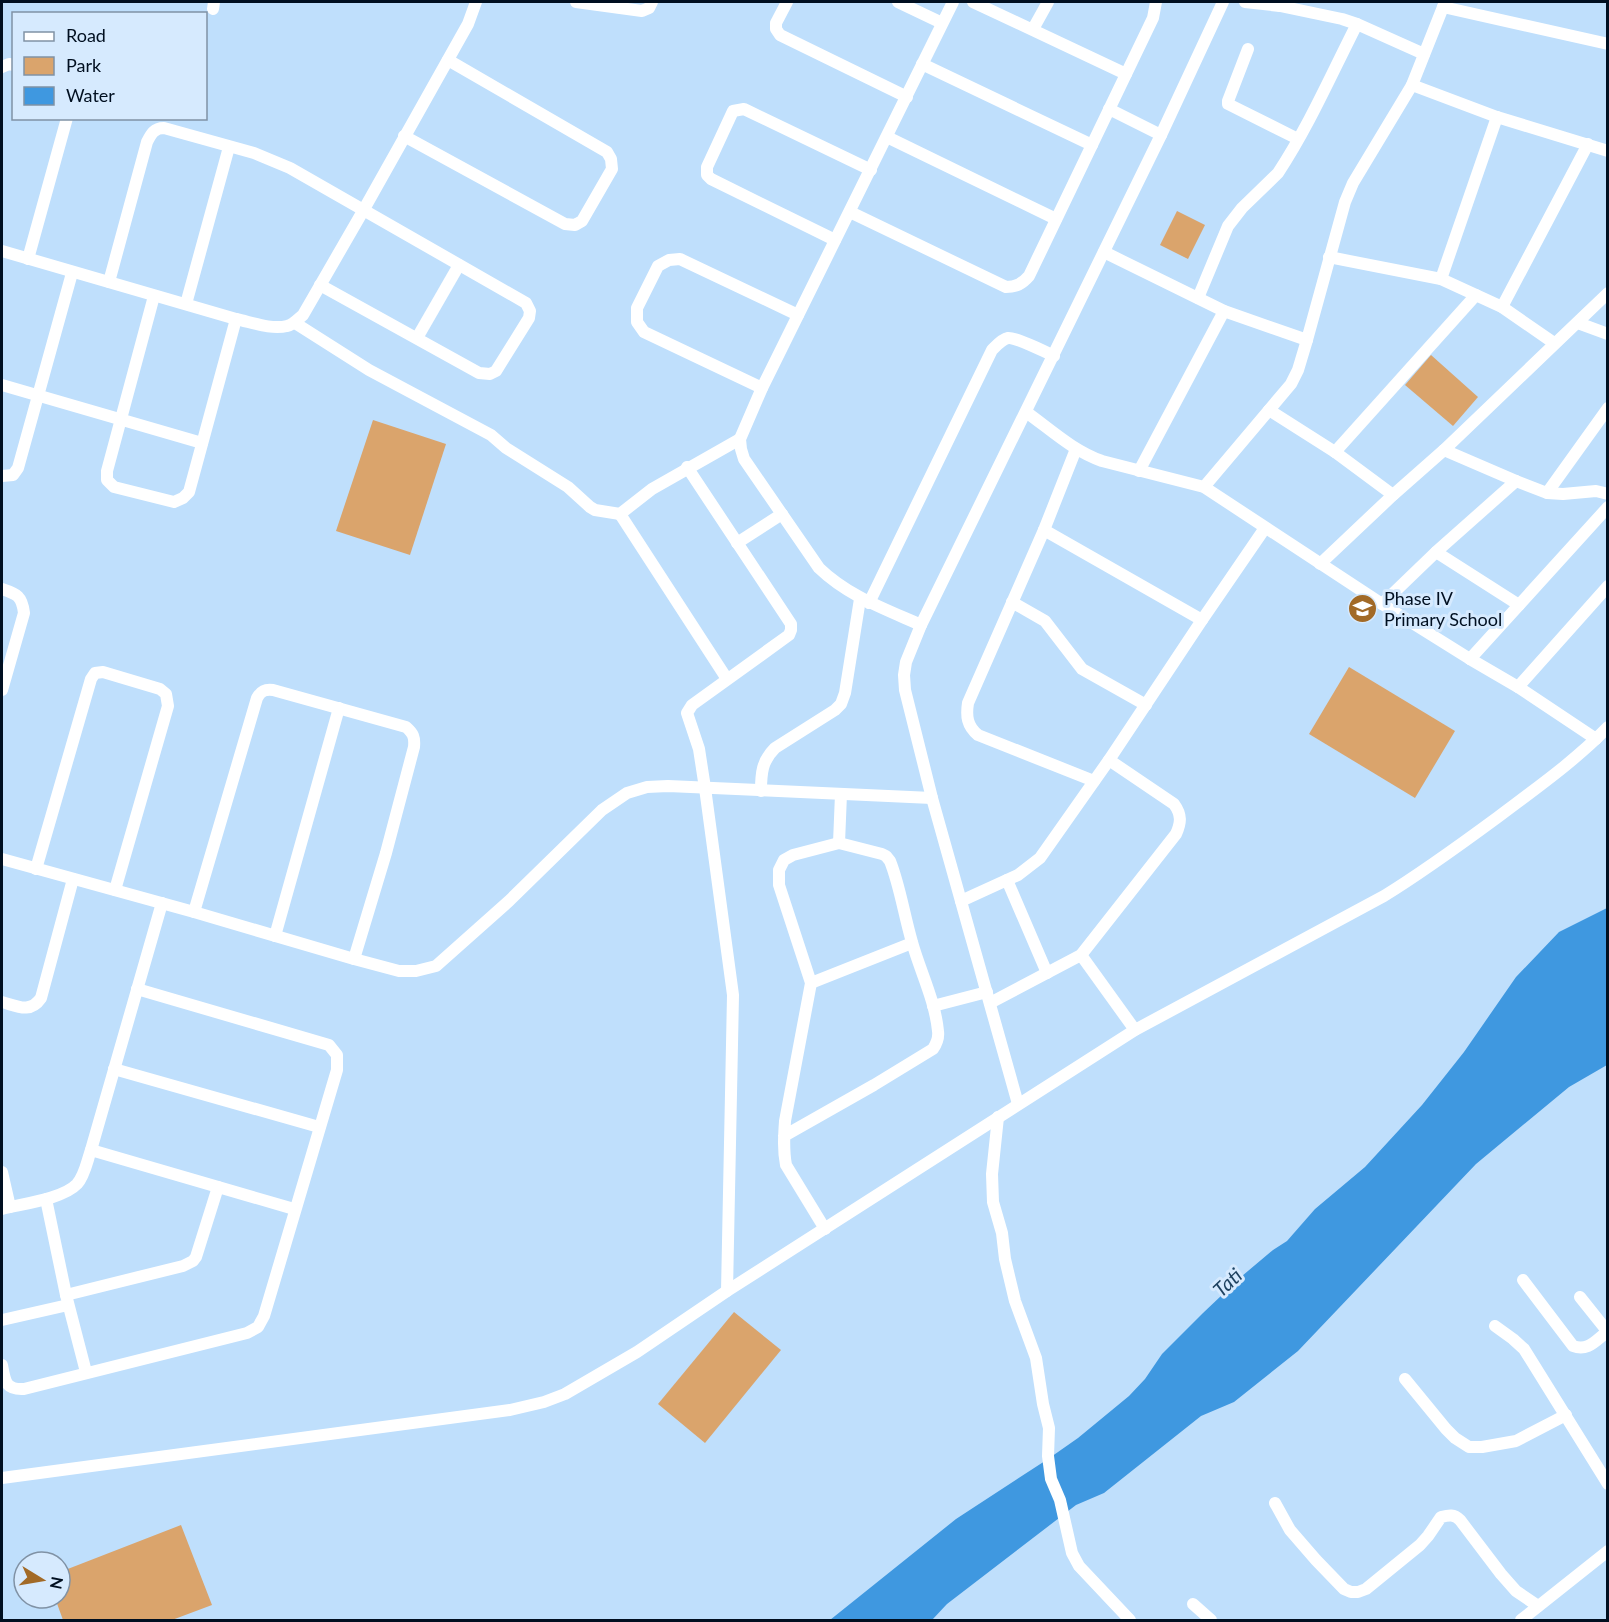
<svg xmlns="http://www.w3.org/2000/svg" width="1609" height="1622" viewBox="0 0 1609 1622" font-family="Lato,sans-serif">
	<style>
		.green { fill: #daa46c }
		.water { fill: #3f98e0 }
		.lines { fill: none; stroke-linecap: round; stroke-linejoin: round }
		.minor { stroke: #fff; stroke-width: 12 }
		.labels { text-anchor: middle; dominant-baseline: central; stroke-width: 6; stroke-linejoin: round; paint-order: stroke }
		.poi-label { font-size: 18px; fill: #000f20; stroke: #d6eafe; text-anchor: start }
		.water-label { font-size: 20px; font-style: italic; fill: #1e4260; stroke: #d6eafe }
	</style>
	<rect width="100%" height="100%" fill="#bfdffc"/>
	<g class="green">
		<polygon points="1177,211 1205,225 1188,259 1160,245"/>
		<polygon points="1431,355 1478,397 1453,426 1405,385"/>
		<polygon points="373,420 446,444 410,555 336,531"/>
		<polygon points="1349,667 1455,731 1415,798 1309,734"/>
		<polygon points="734,1312 781,1350 705,1443 658,1404"/>
		<polygon points="181,1525 212,1605 172,1620 63,1620 55,1598 60,1598 60,1572"/>
	</g>
	<polygon class="water" points="1607,908 1607,1065 1569,1087 1476,1164 1298,1351 1234,1402 1201,1416 1104,1493 1076,1505 947,1604 932,1620 830,1620 956,1519 1048,1459 1078,1438 1129,1396 1145,1379 1162,1354 1203,1313 1242,1276 1273,1250 1287,1241 1315,1209 1365,1167 1422,1105 1464,1052 1516,977 1559,932"/>
	<g class="lines">
		<g class="minor">
			<polyline points="576,2 642,11 649,8 652,2"/>
			<polyline points="787,2 776,23 776,29 780,35 907,97"/>
			<polyline points="898,2 942,23"/>
			<polyline points="973,2 1126,74"/>
			<polyline points="1245,2 1280,6 1280,2"/>
			<polyline points="1280,6 1342,19 1357,24 1424,54"/>
			<polyline points="1443,7 1608,44"/>
			<polyline points="213,9 214,2"/>
			<polyline points="1033,29 1048,2"/>
			<polyline points="1248,49 1228,101 1228,104 1298,139"/>
			<polyline points="922,64 1092,145"/>
			<polyline points="2,67 9,64 14,65"/>
			<polyline points="1412,85 1497,117 1608,151"/>
			<polyline points="1109,109 1161,135"/>
			<polyline points="404,136 565,224 575,225 582,221 612,169 611,159 607,152 448,60"/>
			<polyline points="887,137 1056,219"/>
			<path d="M850,212L1006,287C1016,287 1022,284 1029,276L1153,18L1156,2"/>
			<polyline points="835,240 711,179 707,175 707,167 733,111 744,109 871,170"/>
			<path d="M2,251L236,319C251,322 271,330 287,326C293,325 298,319 303,315L363,211L468,24L476,2"/>
			<polyline points="1104,252 1224,311 1307,340"/>
			<polyline points="1329,257 1441,279 1502,307 1554,343"/>
			<polyline points="28,259 67,118"/>
			<polyline points="1441,279 1497,117"/>
			<path d="M109,282L147,142C151,134 154,128 164,128L254,153L290,168L526,303L530,311L529,318L496,371L490,374L479,373L320,285"/>
			<polyline points="154,296 107,471 107,480 114,487 174,502 183,498 189,492 236,319"/>
			<path d="M1198,298L1228,226L1242,208L1278,173C1309,126 1332,73 1357,24"/>
			<polyline points="186,304 229,147"/>
			<polyline points="1502,307 1588,144"/>
			<polyline points="295,323 369,370 491,435 506,448 568,487 590,507 595,510 620,514 652,489 740,439"/>
			<polyline points="1578,323 1608,334"/>
			<polyline points="417,338 459,265"/>
			<polyline points="2,385 202,443"/>
			<polyline points="762,388 644,332 637,322 637,308 658,266 669,260 680,259 798,315"/>
			<polyline points="1269,410 1335,452 1393,495"/>
			<path d="M1026,412C1050,429 1073,451 1102,461L1204,487L1382,604L1470,659L1518,687L1596,739"/>
			<path d="M1076,449L1044,530L968,703C966,716 967,726 978,735L1094,781"/>
			<polyline points="1444,450 1516,481 1547,493 1563,494 1596,491 1608,494"/>
			<polyline points="1335,452 1476,295"/>
			<polyline points="687,467 791,624 791,630 789,635 692,705 687,713 699,749 705,788 733,995 727,1291"/>
			<polyline points="1139,471 1224,311"/>
			<polyline points="2,476 13,475 18,468 72,273"/>
			<polyline points="1204,487 1291,384 1298,370 1307,340 1345,202 1353,183 1412,85 1445,2"/>
			<polyline points="1547,493 1608,408"/>
			<polyline points="620,514 727,679"/>
			<polyline points="1044,530 1202,620"/>
			<polyline points="737,543 782,514"/>
			<polyline points="1436,552 1519,605"/>
			<polyline points="1320,564 1393,495 1444,450 1608,293"/>
			<path d="M2,589C17,594 22,596 24,613L2,690"/>
			<polyline points="1012,602 1045,621 1082,669 1146,705"/>
			<path d="M869,603L992,350C996,346 1002,339 1008,338C1015,337 1046,352 1054,356"/>
			<polyline points="1382,604 1436,552 1516,481"/>
			<path d="M921,625C885,609 848,596 819,568L744,459L741,449L740,439L762,388L953,2"/>
			<polyline points="1470,659 1608,507"/>
			<polyline points="1518,687 1608,586"/>
			<path d="M761,791C761,773 762,761 775,748L835,710L841,704L845,693L860,599"/>
			<polyline points="839,843 841,794"/>
			<polyline points="2,859 194,912 354,959 399,971 416,971 436,966 509,901 602,810 627,793 647,787 668,786 932,798"/>
			<polyline points="36,869 91,679 95,673 103,672 160,689 166,694 168,706 115,890"/>
			<polyline points="1007,880 1047,973"/>
			<polyline points="961,901 1018,875 1040,858 1109,760 1202,620 1265,528"/>
			<path d="M194,912L257,698C261,691 265,689 273,690L406,727C413,733 415,737 414,747L386,853L354,959"/>
			<polyline points="275,936 339,708"/>
			<polyline points="1081,955 1135,1030"/>
			<polyline points="811,983 912,943"/>
			<path d="M2,1002C17,1006 30,1014 41,998L73,879"/>
			<path d="M990,1003L1081,955L1176,834C1181,823 1182,815 1174,804L1109,760"/>
			<polyline points="933,1006 987,992"/>
			<polyline points="114,1069 319,1127"/>
			<polyline points="1018,1104 932,798 905,690 904,675 906,662 921,625 1161,135 1223,2"/>
			<polyline points="998,1117 992,1174 993,1202 1002,1233 1005,1259 1015,1301 1036,1358 1043,1404 1049,1428 1048,1456 1051,1479 1060,1500 1072,1553 1079,1566 1130,1620"/>
			<path d="M784,1136L874,1085L933,1049C937,1043 939,1038 938,1031C935,1000 920,971 912,942C904,915 900,886 890,861L886,856L882,854L839,843L793,855L784,860L779,870V885L811,983L785,1121C784,1136 783,1150 786,1165L825,1229"/>
			<polyline points="91,1150 294,1209"/>
			<polyline points="2,1172 10,1207"/>
			<polyline points="46,1199 66,1295 86,1372"/>
			<path d="M2,1209C21,1204 63,1199 77,1184C85,1175 87,1161 91,1150L162,903"/>
			<path d="M1523,1280L1573,1346C1588,1352 1596,1340 1607,1332"/>
			<polyline points="66,1295 183,1266 193,1261 196,1257 218,1187"/>
			<polyline points="1580,1297 1608,1332"/>
			<polyline points="2,1320 68,1305"/>
			<polyline points="1495,1326 1513,1339 1524,1349 1608,1484"/>
			<path d="M2,1365C5,1381 5,1390 24,1389L247,1333L258,1327L264,1316L337,1070V1055L329,1045L137,989"/>
			<polyline points="1405,1379 1446,1429 1455,1438 1469,1447 1482,1447 1516,1441 1566,1415"/>
			<path d="M2,1478L510,1410L544,1402L565,1394L637,1352L727,1291L1135,1030L1384,896C1423,872 1460,845 1498,817C1535,789 1575,761 1608,727"/>
			<path d="M1275,1503L1290,1530L1316,1560L1344,1589L1351,1592H1358L1366,1589L1420,1545L1428,1536L1441,1517C1449,1515 1454,1514 1460,1520L1501,1574L1516,1591L1538,1606"/>
			<polyline points="1193,1604 1211,1620"/>
			<polyline points="1521,1620 1608,1551"/>
		</g>
	</g>
	<defs>
		<symbol id="school-disc" viewBox="-11 -11 22 22"><circle r="9.5" fill="#a26a27" stroke="#d6eafe"/><path d="M0-5L7-2L0 1L-7-2ZM-4 1L0 2.5L4 1V4Q0 6-4 4Z" fill="#fff"/></symbol>
	</defs>
	<g fill-rule="evenodd">
		<use href="#school-disc" x="1346" y="592" width="33" height="33"/>
	</g>
	<g class="labels">
		<g class="poi-label">
			<text x="1384" y="598">Phase IV<tspan x="1384" dy="21">Primary School</tspan></text>
		</g>
		<g class="water-label">
			<text transform="translate(1227 1282) rotate(-43)">Tati</text>
		</g>
	</g>
	<rect width="1609" height="1622" fill="none" stroke="#000f20" stroke-width="6"/>
	<rect x="12" y="12" width="195" height="108" fill="#d6eafe" stroke="#8092a5" stroke-width="1.5"/>
	<rect x="24" y="32" width="30" height="9" fill="#ffffff" stroke="#8092a5" stroke-width="1.5"/>
	<text x="66" y="42" font-size="18" fill="#000f20">Road</text>
	<rect x="24" y="57" width="30" height="18" fill="#daa46c" stroke="#8092a5" stroke-width="1.5"/>
	<text x="66" y="72" font-size="18" fill="#000f20">Park</text>
	<rect x="24" y="87" width="30" height="18" fill="#3f98e0" stroke="#8092a5" stroke-width="1.5"/>
	<text x="66" y="102" font-size="18" fill="#000f20">Water</text>
	<g transform="translate(42 1580) rotate(101)"><circle r="28" fill="#d6eafe" stroke="#8092a5" stroke-width="1.5"/>
	<path d="M0-4.5L10 22L0 15L-10 22Z" fill="#a26a27"/>
	<text y="-9" font-size="16" font-weight="bold" text-anchor="middle" fill="#000f20">N</text>
	</g>
</svg>
